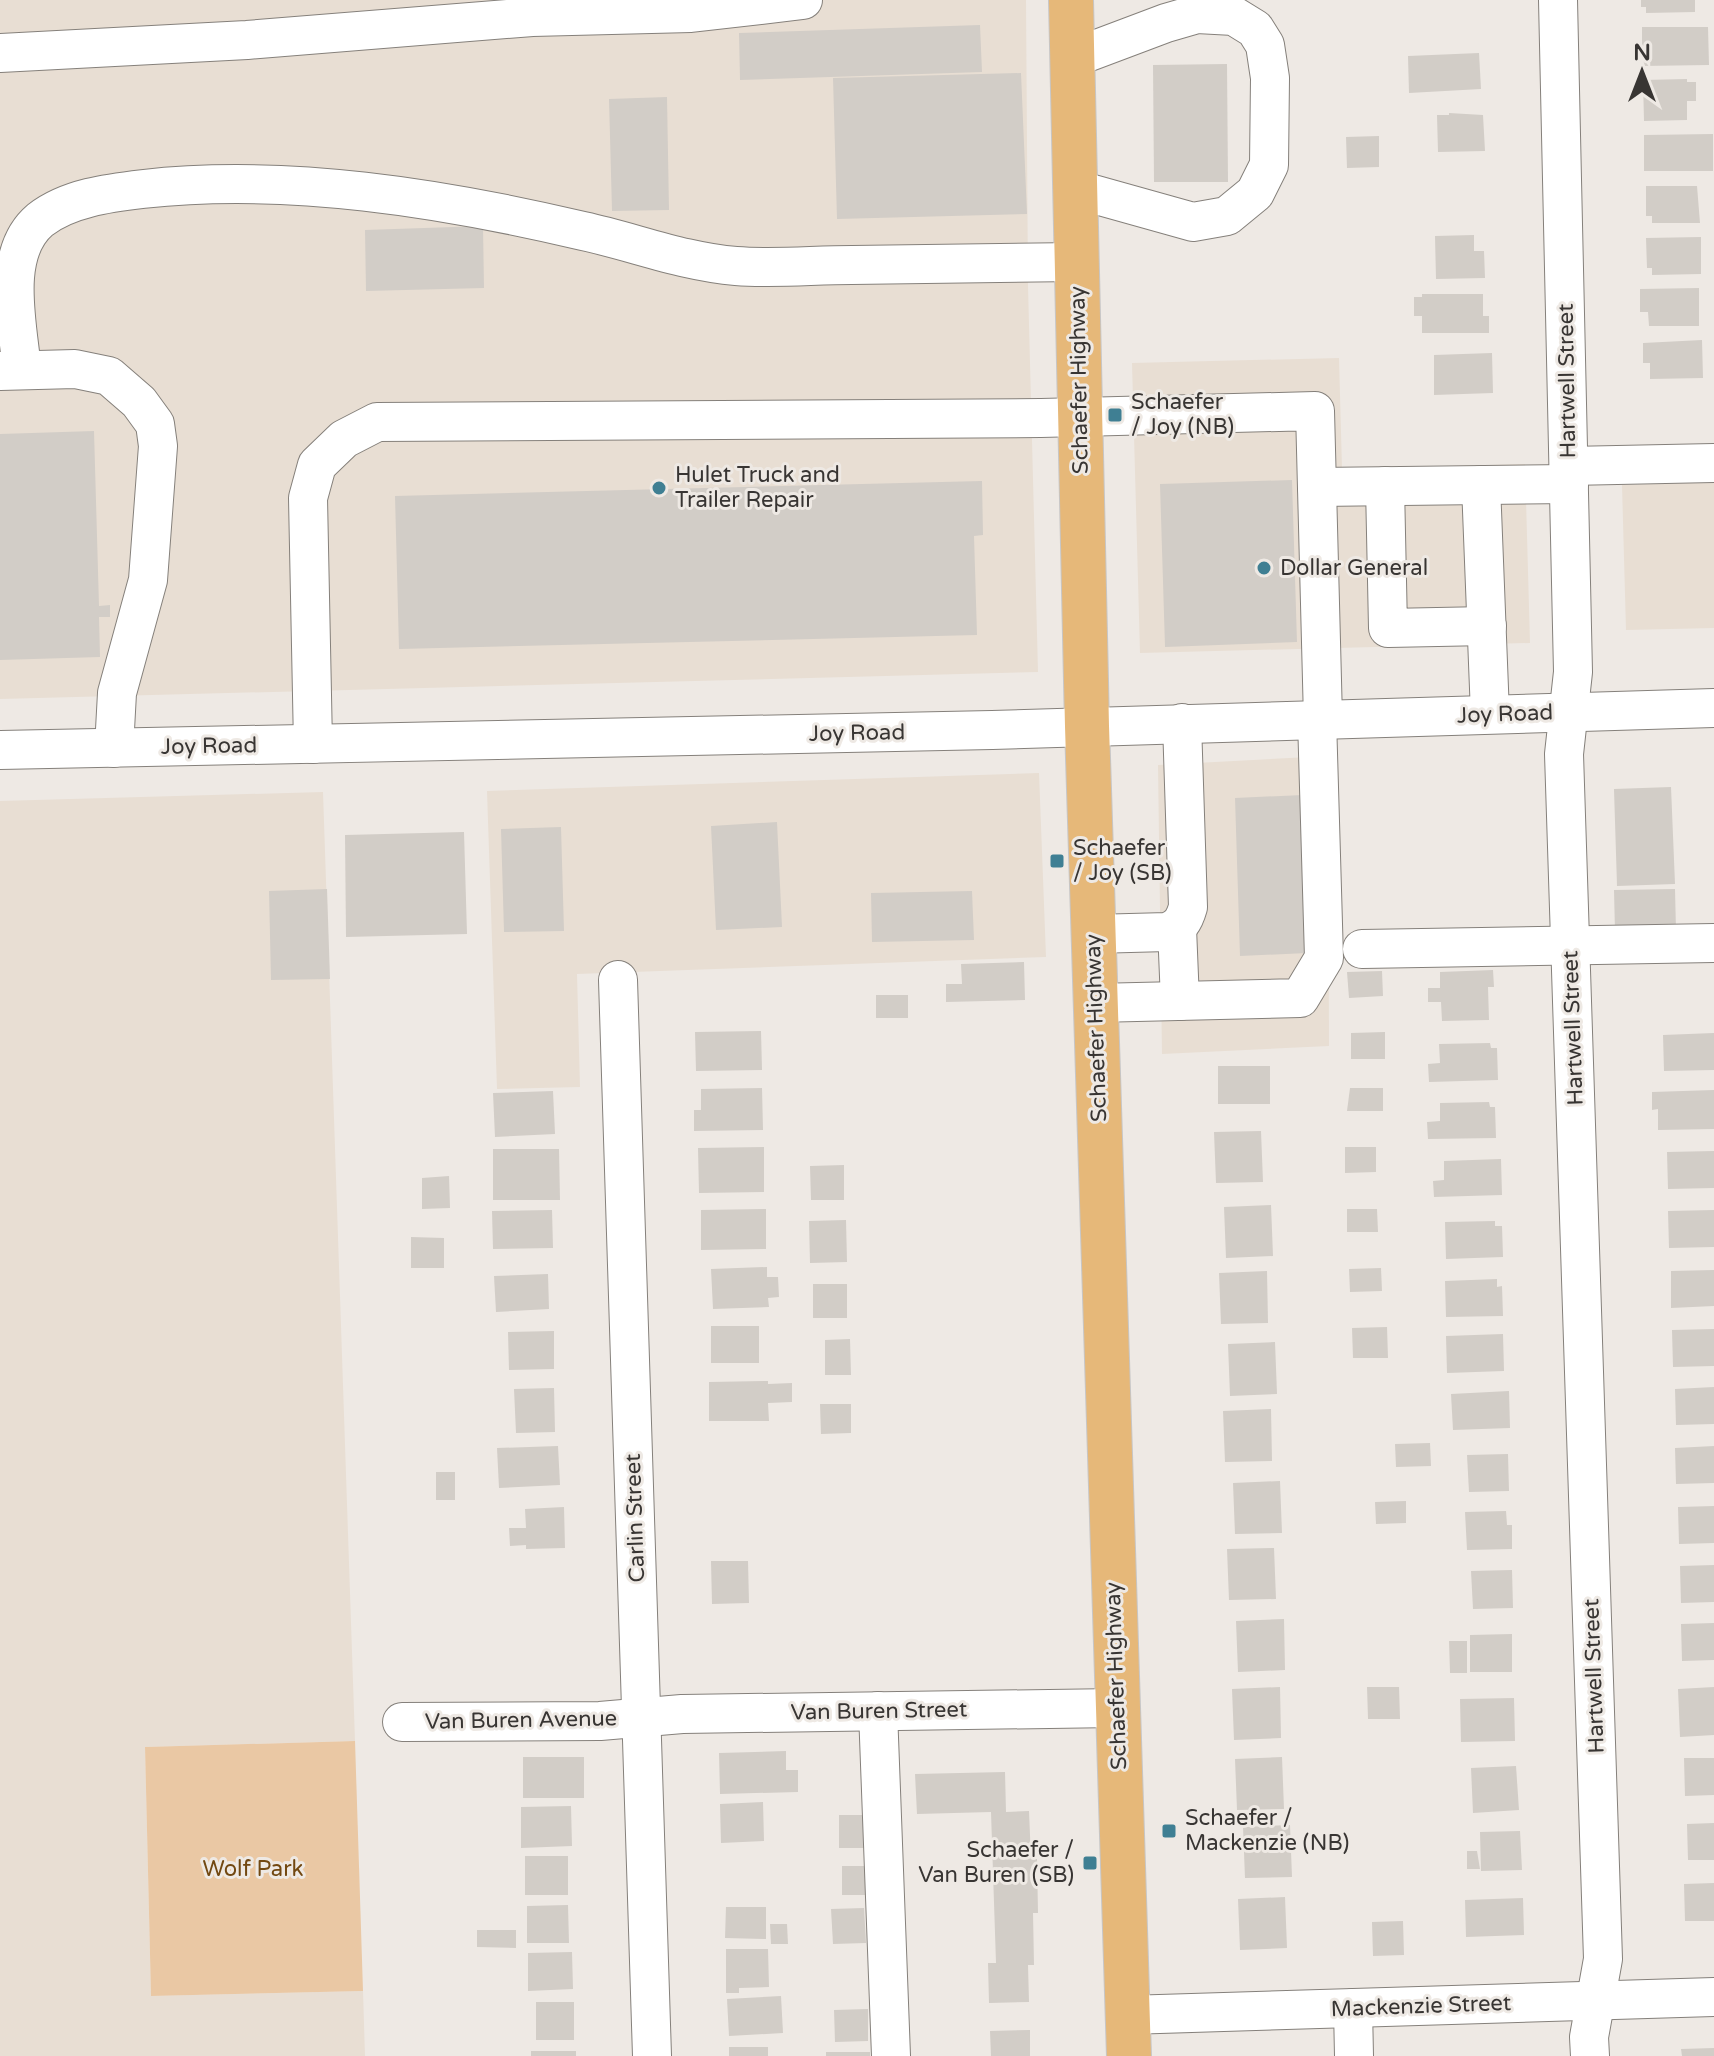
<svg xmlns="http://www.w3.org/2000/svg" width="1714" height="2056" viewBox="0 0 1714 2056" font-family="'Varela Round',sans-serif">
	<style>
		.built { fill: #e8ded3 }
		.green { fill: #eac8a4 }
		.building { fill: #d2cdc7 }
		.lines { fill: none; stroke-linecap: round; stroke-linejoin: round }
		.minor-casing { stroke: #85807b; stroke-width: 40 }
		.major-casing { stroke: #c7c6c6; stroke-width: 46 }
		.minor { stroke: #fff; stroke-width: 38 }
		.major { stroke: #e6b879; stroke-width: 44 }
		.poi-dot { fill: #3f7f93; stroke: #eee9e4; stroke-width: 3 }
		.labels { text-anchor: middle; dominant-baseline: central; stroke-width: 6; stroke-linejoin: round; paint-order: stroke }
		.street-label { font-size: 22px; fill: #383533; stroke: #eee9e4 }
		.poi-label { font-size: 22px; fill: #383533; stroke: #eee9e4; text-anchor: start }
		.park-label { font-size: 22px; fill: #724811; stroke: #eee9e4 }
	</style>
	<rect width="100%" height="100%" fill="#eee9e4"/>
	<g class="built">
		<polygon points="0,0 1026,0 1028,286 1038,672 0,699"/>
		<polygon points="1339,358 1342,469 1525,464 1530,643 1140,653 1132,363"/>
		<polygon points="1714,482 1714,628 1626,630 1622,485"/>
		<polygon points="1328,756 1329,1046 1162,1054 1158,765"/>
		<polygon points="1039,773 1046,957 577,974 580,1087 497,1089 487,791"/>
		<polygon points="323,792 355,1741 145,1747 151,1996 363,1991 365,2056 0,2056 0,801"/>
	</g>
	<polygon class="green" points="355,1741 363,1991 151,1996 145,1747"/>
	<g class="building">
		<polygon points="1641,0 1695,0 1695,12 1646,13 1646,7 1641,7"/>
		<polygon points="980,25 982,72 740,80 739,33"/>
		<polygon points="1642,27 1708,27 1709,65 1642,66"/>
		<polygon points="1479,53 1481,89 1409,93 1408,56"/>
		<polygon points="1227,64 1228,182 1154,182 1153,65"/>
		<polygon points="1021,73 1027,214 837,219 833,78"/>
		<polygon points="1687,79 1687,82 1696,82 1696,101 1687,101 1687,120 1644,121 1643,80"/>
		<polygon points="667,97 669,210 612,211 609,99"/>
		<polygon points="1449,113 1483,115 1485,151 1438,152 1437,115 1449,115"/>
		<polygon points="1713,134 1713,171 1644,171 1644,135"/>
		<polygon points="1379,136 1379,167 1347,168 1346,137"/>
		<polygon points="1646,186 1697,186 1700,223 1652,223 1652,216 1646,216"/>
		<polygon points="483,226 484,288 366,291 365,230"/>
		<polygon points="1474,235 1474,251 1484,251 1485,278 1436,279 1435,236"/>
		<polygon points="1701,237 1701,274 1652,275 1652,268 1647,268 1646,238"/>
		<polygon points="1699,288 1699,326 1649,326 1648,312 1640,312 1640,289"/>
		<polygon points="1422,294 1483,294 1483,316 1489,316 1489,333 1422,333 1422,316 1414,316 1414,297 1422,297"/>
		<polygon points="1702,340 1703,378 1650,379 1650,363 1643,363 1643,343"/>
		<polygon points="1492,353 1493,393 1434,395 1434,355"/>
		<polygon points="94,431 99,606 110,605 110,617 99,617 100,657 0,660 0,434"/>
		<polygon points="1292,480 1297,642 1165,647 1160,484"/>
		<polygon points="982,481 983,535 974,536 977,635 399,649 395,496"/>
		<polygon points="1671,787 1675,884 1617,886 1614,789"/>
		<polygon points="1303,795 1307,953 1240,956 1235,798"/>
		<polygon points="777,822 782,927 716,930 711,826"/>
		<polygon points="561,827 564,931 504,932 501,829"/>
		<polygon points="464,832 467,934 346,937 345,835"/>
		<polygon points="327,889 330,979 271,980 269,891"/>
		<polygon points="1675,889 1676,931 1615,932 1614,890"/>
		<polygon points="972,891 974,940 872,942 871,893"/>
		<polygon points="1024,962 1025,1000 946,1002 946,984 962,984 961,964"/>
		<polygon points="1493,970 1494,987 1488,987 1489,1020 1442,1021 1441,1002 1428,1002 1428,988 1440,988 1440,972"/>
		<polygon points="1382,971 1383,996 1349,998 1347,972"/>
		<rect x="876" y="995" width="32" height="23"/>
		<polygon points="761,1031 762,1070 696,1071 695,1032"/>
		<polygon points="1385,1032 1385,1059 1351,1059 1351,1033"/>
		<polygon points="1714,1033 1714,1070 1664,1071 1663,1035"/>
		<polygon points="1490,1043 1491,1048 1497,1048 1498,1080 1429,1082 1428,1064 1440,1063 1439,1044"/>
		<rect x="1218" y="1066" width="52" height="38"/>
		<polygon points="762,1088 763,1130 694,1131 694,1110 701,1110 701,1089"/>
		<polygon points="1350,1088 1383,1088 1383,1111 1347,1111"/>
		<polygon points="1714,1090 1714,1129 1658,1130 1658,1109 1652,1110 1652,1092"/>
		<polygon points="553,1091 555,1134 495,1137 493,1093"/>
		<polygon points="1489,1102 1490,1107 1495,1107 1496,1138 1428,1139 1427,1122 1440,1121 1440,1103"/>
		<polygon points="1261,1131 1263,1182 1216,1183 1214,1132"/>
		<polygon points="764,1147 764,1192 699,1193 698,1148"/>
		<polygon points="1345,1147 1376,1147 1376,1172 1345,1173"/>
		<polygon points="493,1149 559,1149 560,1200 493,1200"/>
		<polygon points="1714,1151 1714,1188 1668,1189 1667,1152"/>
		<polygon points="1501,1159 1502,1195 1434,1197 1433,1181 1444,1180 1444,1161"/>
		<polygon points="844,1165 844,1200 811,1200 810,1166"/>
		<polygon points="449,1176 450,1208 422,1209 422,1178"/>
		<polygon points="1271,1205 1273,1256 1226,1258 1224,1207"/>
		<polygon points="766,1209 766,1249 701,1250 701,1210"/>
		<polygon points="1347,1209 1377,1209 1378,1232 1347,1232"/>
		<polygon points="552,1210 553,1248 493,1249 492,1211"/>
		<polygon points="1714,1210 1714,1247 1669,1248 1668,1211"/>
		<polygon points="846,1220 847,1262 810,1263 809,1221"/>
		<polygon points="1495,1221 1495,1226 1502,1226 1503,1257 1446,1259 1445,1222"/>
		<polygon points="411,1237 444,1238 444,1268 411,1268"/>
		<polygon points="767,1267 767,1277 778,1277 779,1297 768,1298 769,1307 713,1309 711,1269"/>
		<polygon points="1381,1268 1382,1291 1350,1292 1349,1269"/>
		<polygon points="1714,1270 1714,1306 1671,1308 1671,1271"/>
		<polygon points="1267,1271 1268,1323 1221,1324 1219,1273"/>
		<polygon points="548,1274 549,1309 496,1312 494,1276"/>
		<polygon points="1497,1279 1497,1287 1502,1286 1503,1316 1446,1317 1445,1281"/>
		<rect x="813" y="1284" width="34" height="34"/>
		<rect x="711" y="1326" width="48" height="37"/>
		<polygon points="1387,1327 1388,1358 1353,1358 1352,1328"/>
		<polygon points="1714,1329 1714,1366 1673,1367 1672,1330"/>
		<polygon points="554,1331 554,1369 509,1370 508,1332"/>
		<polygon points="1503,1334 1504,1371 1447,1373 1446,1336"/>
		<polygon points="850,1339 851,1375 825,1375 825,1340"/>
		<polygon points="1275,1342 1277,1394 1230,1396 1228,1344"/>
		<polygon points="768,1381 768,1384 792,1383 792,1402 768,1403 769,1421 709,1421 709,1382"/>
		<polygon points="1714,1387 1714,1424 1676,1425 1675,1389"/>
		<polygon points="554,1388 555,1432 516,1433 514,1389"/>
		<polygon points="1509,1391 1510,1428 1453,1430 1451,1394"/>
		<polygon points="820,1404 851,1404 851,1433 821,1434"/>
		<polygon points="1271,1409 1272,1461 1225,1462 1223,1411"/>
		<polygon points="1430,1443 1431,1466 1396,1467 1395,1444"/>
		<polygon points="558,1446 560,1485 499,1488 497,1448"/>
		<polygon points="1714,1446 1714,1483 1676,1484 1675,1448"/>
		<polygon points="1508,1454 1509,1491 1469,1492 1467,1455"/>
		<rect x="436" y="1472" width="19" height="28"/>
		<polygon points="1280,1481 1282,1533 1235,1534 1233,1483"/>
		<polygon points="1406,1501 1406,1523 1376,1524 1375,1502"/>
		<polygon points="1714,1506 1714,1543 1679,1544 1678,1507"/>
		<polygon points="564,1507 565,1548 526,1549 526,1545 510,1546 509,1528 526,1528 525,1509"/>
		<polygon points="1506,1511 1507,1525 1512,1525 1512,1549 1467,1550 1465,1512"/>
		<polygon points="1274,1548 1276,1599 1229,1600 1227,1549"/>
		<polygon points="711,1561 748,1561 749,1603 712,1604"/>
		<polygon points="1714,1565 1714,1602 1681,1603 1680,1566"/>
		<polygon points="1512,1570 1513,1608 1473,1609 1471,1571"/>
		<polygon points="1284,1619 1285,1670 1238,1672 1236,1621"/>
		<polygon points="1714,1623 1714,1660 1682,1661 1681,1624"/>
		<polygon points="1512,1634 1512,1672 1470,1672 1470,1635"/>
		<polygon points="1449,1641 1467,1641 1467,1673 1450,1673"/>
		<polygon points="1280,1687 1281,1738 1234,1740 1232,1689"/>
		<polygon points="1367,1687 1399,1687 1400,1719 1368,1719"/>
		<polygon points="1714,1687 1714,1735 1680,1737 1678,1689"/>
		<polygon points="1514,1698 1515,1741 1461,1742 1460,1699"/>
		<polygon points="786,1751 786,1770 798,1770 798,1792 720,1794 719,1753"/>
		<rect x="523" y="1757" width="61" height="41"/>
		<polygon points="1282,1757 1284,1809 1237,1810 1235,1759"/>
		<polygon points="1684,1758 1714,1758 1714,1795 1685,1796"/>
		<polygon points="1516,1766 1519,1810 1473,1813 1471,1768"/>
		<polygon points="1005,1772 1006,1812 1029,1811 1031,1859 1037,1859 1038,1913 1033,1913 1034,1965 1028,1965 1029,2002 989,2003 988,1963 996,1963 991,1812 917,1814 915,1774"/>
		<polygon points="763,1802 764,1841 721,1843 720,1804"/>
		<polygon points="571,1806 572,1846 521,1848 521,1807"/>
		<polygon points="839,1815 864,1815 865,1848 839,1848"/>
		<polygon points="1714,1823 1714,1860 1688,1860 1687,1824"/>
		<polygon points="1290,1825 1292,1877 1245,1878 1243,1827"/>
		<polygon points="1520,1831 1522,1870 1481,1871 1480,1832"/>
		<polygon points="1467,1851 1477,1851 1480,1869 1467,1869"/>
		<rect x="525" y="1856" width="43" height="39"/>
		<rect x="842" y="1866" width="24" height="29"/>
		<polygon points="1714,1883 1714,1921 1685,1921 1684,1884"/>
		<polygon points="1285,1897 1287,1948 1240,1950 1238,1899"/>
		<polygon points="1523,1898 1524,1935 1466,1937 1465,1900"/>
		<polygon points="568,1905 569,1943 527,1943 527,1906"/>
		<polygon points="726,1907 766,1907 766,1939 725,1938"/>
		<polygon points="864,1908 866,1943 833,1944 831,1909"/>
		<polygon points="1403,1921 1404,1955 1373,1956 1372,1922"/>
		<polygon points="770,1924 787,1924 788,1944 771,1944"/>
		<polygon points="477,1930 516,1930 516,1948 477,1947"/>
		<polygon points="726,1949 768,1949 769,1987 739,1988 739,1993 726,1993"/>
		<polygon points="572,1952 573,1989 528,1991 528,1953"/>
		<polygon points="781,1996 783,2033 729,2036 727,1999"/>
		<rect x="536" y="2002" width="38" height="38"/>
		<polygon points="868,2009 868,2041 835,2042 834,2010"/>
		<polygon points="1030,2030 1030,2056 991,2056 990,2031"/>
		<rect x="729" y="2047" width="39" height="9"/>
		<polygon points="1714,2048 1714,2056 1682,2056 1681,2049"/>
		<rect x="531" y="2051" width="45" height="5"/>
		<rect x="826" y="2052" width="44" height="4"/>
	</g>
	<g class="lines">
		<defs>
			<g id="minor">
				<polyline points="1558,0 1573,672 1564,754 1603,1959 1589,2037 1590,2056"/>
				<polyline points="0,53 247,40 532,17 691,13 803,0"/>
				<polyline points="1073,58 1166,23 1197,14 1234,16 1255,29 1265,45 1270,78 1269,165 1255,193 1227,216 1193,222 1075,189"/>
				<path d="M22,370C18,325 0,254 40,220C68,198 109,193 143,189C287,173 443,198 583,231C634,242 684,262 736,266C774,269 814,265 852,265C927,264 1002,263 1076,262"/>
				<polyline points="0,371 75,369 109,376 139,402 155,424 158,446 148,580 117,693 114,748"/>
				<polyline points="1569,466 1714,463"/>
				<polyline points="1481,485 1490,714"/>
				<polyline points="1385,486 1388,628 1487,626"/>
				<polyline points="1317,487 1569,484"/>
				<polyline points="313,744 308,498 317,465 344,439 377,422 1041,418 1315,411 1323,719"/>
				<polyline points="0,750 992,730 1714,708"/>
				<polyline points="1177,928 1180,1001"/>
				<path d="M1093,934L1167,932C1180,927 1184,921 1188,907L1182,723"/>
				<polyline points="1362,949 1714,943"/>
				<polyline points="618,980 652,2056"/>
				<polyline points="1095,1003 1300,998 1324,958 1317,719"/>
				<polyline points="878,1711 891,2056"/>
				<polyline points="402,1722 600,1721 682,1714 1116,1708"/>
				<polyline points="1353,2008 1354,2056"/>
				<polyline points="1127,2015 1714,1997"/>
			</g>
			<polyline id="major" points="1071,0 1087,726 1129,2056"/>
		</defs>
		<use href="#minor" class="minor-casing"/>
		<use href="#major" class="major-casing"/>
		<use href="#minor" class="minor"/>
		<use href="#major" class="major"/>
	</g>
	<g class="poi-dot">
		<rect x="1107" y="407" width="16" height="16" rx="4"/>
		<circle cx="659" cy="488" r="8"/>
		<circle cx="1264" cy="568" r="8"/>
		<rect x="1049" y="853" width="16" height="16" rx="4"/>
		<rect x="1161" y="1823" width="16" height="16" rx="4"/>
		<rect x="1082" y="1855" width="16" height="16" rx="4"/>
	</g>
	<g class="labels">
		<g class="street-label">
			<text transform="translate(1079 380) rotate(-91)">Schaefer Highway</text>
			<text transform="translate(1567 381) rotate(-91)">Hartwell Street</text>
			<text transform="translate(1505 714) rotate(-2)">Joy Road</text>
			<text transform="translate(857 733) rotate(-1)">Joy Road</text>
			<text transform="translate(209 746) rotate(-1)">Joy Road</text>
			<text transform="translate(1096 1028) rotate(-92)">Schaefer Highway</text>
			<text transform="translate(1573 1028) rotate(-92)">Hartwell Street</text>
			<text transform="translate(635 1518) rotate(-92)">Carlin Street</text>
			<text transform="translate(1116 1676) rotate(-92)">Schaefer Highway</text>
			<text transform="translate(1594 1676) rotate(-92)">Hartwell Street</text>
			<text transform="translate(879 1711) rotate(-1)">Van Buren Street</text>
			<text transform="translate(521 1720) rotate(-1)">Van Buren Avenue</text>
			<text transform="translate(1421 2006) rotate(-2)">Mackenzie Street</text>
		</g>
		<g class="poi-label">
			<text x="1131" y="402">Schaefer<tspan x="1131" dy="25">/ Joy (NB)</tspan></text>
			<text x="675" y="475">Hulet Truck and<tspan x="675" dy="25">Trailer Repair</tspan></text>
			<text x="1280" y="568">Dollar General</text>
			<text x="1073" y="848">Schaefer<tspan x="1073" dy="25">/ Joy (SB)</tspan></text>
			<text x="1185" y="1818">Schaefer /<tspan x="1185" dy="25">Mackenzie (NB)</tspan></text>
			<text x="1074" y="1850" text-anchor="end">Schaefer /<tspan x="1074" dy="25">Van Buren (SB)</tspan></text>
		</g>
		<g class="park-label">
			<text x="253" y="1869">Wolf Park</text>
		</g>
	</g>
	<g transform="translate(1642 72)" stroke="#eee9e4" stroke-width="6" paint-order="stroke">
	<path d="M0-6L14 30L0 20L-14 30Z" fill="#383533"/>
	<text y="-12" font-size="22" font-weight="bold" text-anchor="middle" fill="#383533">N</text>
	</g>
</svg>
